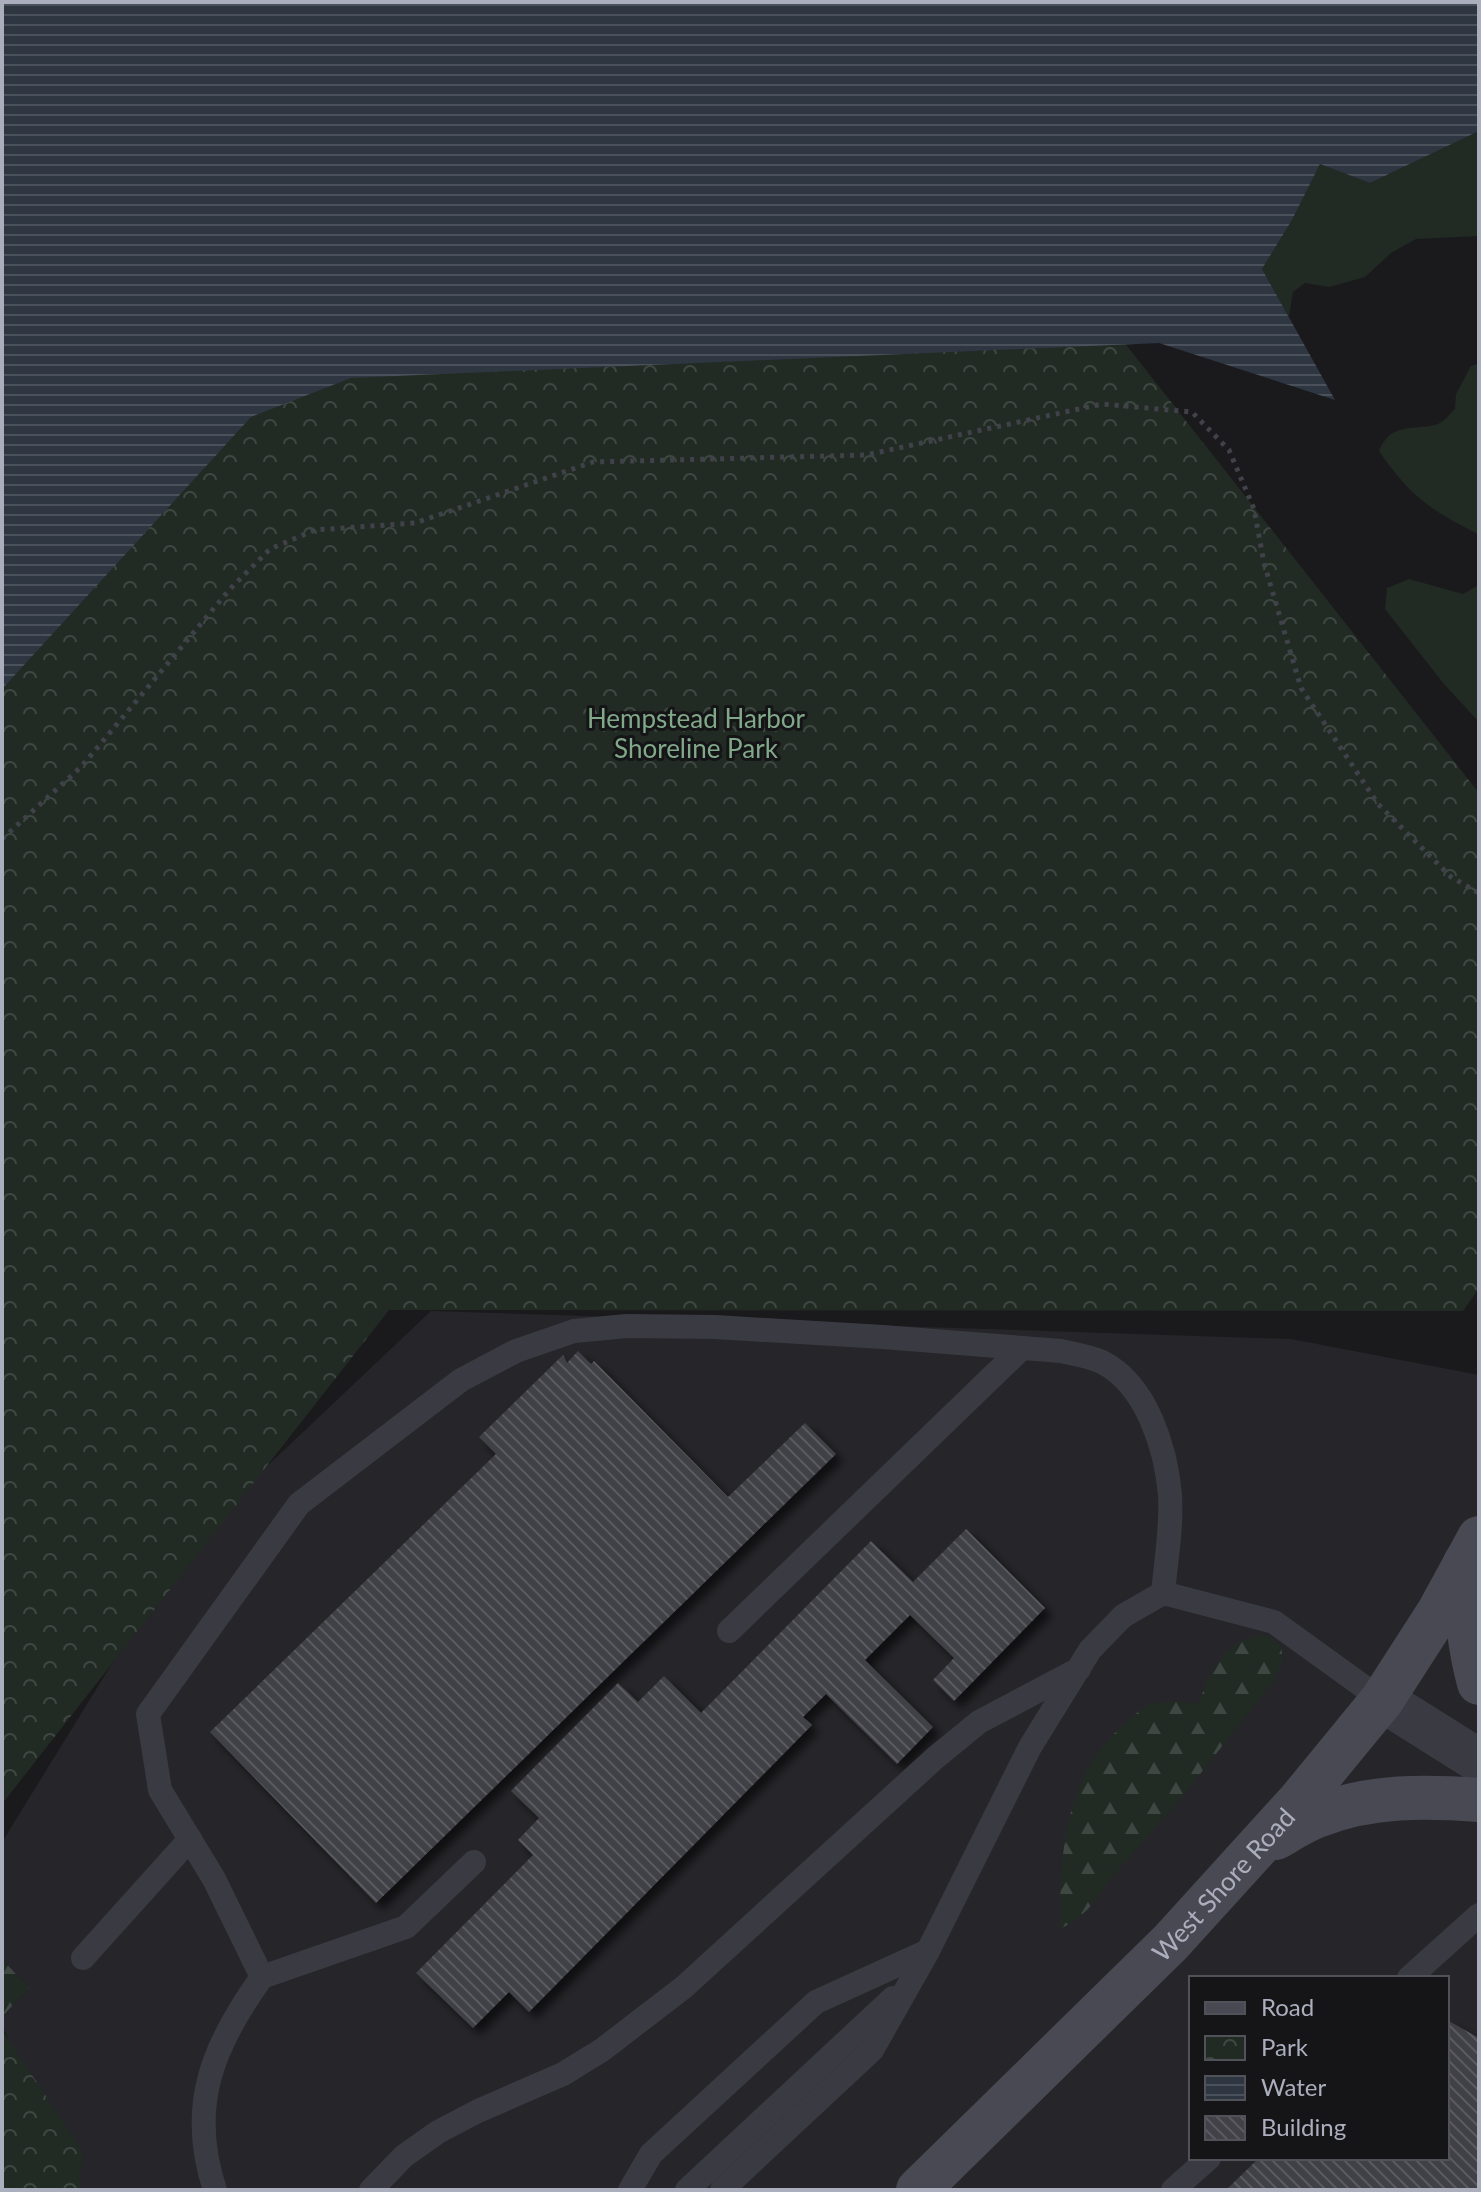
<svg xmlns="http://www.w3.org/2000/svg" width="1481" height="2192" viewBox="0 0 1481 2192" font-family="Lato,sans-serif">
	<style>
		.built { fill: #262529; fill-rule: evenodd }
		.green { fill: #212b24 }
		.forest { fill: url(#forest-firs) }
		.park { fill: url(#park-crowns) }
		.water { fill: url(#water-rules) }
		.building { fill: url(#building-back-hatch); filter: url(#shadow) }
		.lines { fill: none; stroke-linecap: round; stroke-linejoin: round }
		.path { stroke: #404149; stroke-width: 5; stroke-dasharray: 4 6; stroke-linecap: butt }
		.lane { stroke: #3a3a42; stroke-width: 24 }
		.street { stroke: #3a3a42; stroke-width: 44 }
		.secondary { stroke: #484952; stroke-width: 44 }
		.labels { text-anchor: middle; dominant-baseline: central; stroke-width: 6; stroke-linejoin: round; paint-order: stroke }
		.park-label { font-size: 26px; fill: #81a989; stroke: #151417 }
		.street-label { font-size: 26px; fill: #abaebd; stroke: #151417 }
	</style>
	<defs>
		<pattern id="forest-firs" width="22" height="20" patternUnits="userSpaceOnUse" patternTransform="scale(2)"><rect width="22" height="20" fill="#212b24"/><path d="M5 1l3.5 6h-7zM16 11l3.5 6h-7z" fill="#3f4742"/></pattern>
		<pattern id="park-crowns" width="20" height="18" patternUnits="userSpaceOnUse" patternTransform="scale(2)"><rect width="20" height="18" fill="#212b24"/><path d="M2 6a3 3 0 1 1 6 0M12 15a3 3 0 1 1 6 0" fill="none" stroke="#3f4742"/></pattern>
		<pattern id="water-rules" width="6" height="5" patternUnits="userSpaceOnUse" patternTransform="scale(2)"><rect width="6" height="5" fill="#2e3642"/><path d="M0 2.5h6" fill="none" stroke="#4a515b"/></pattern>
		<pattern id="building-back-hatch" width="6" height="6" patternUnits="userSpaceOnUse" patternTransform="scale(2)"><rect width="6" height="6" fill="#414147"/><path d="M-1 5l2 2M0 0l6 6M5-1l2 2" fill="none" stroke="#5a5a60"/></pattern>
		<filter id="shadow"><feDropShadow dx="7" dy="7" stdDeviation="4" flood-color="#0009"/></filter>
	</defs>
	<rect width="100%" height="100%" fill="#1a1a1c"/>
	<path class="built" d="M431,1311L1291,1339L1479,1375V2190H81L2,2026V2017L29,1988L2,1959V1842L187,1542ZM1191,1978H1447V2158H1191Z"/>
	<g class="green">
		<polygon points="1479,131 1479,236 1416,239 1391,253 1365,277 1329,287 1305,283 1293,292 1289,317 1262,269 1292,220 1320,164 1370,183"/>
		<path d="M1479,363V534H1478C1430,510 1410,496 1379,451C1390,423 1412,430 1435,425C1443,423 1449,415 1455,409L1456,394L1471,366Z"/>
		<polygon points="1409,579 1463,594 1479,585 1479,722 1444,684 1385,609 1387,588"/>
	</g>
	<g class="forest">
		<path d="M1265,1635C1291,1645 1282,1663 1273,1682L1177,1803L1119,1869L1088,1909L1075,1921L1060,1929C1060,1856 1063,1781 1120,1728C1130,1720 1142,1705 1155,1703C1168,1700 1185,1703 1199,1703C1210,1670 1227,1638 1265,1635Z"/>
		<polygon points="2,1959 29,1988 2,2017"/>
	</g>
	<g class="park">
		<polygon points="986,167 1479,793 1479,1288 1463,1311 389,1310 2,1804 2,510 188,293"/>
		<polygon points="2,2030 82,2150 80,2190 2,2190"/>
	</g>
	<polygon class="water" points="2,2 1479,2 1479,131 1370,183 1320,164 1292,220 1262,269 1335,400 1159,343 351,378 251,417 2,689"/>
	<g class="building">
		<polygon points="578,1351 591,1364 594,1361 728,1497 805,1423 836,1454 376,1903 210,1732 496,1454 479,1437 563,1355 567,1363"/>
		<polygon points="966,1529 1045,1608 954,1701 933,1680 954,1658 910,1615 865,1660 933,1727 897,1764 826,1694 803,1717 812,1725 529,2012 509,1992 473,2028 416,1973 533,1855 518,1840 539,1818 511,1791 618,1683 638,1702 664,1676 701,1713 871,1541 913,1582"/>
		<polygon points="1447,2020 1479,2038 1479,2190 1226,2190 1259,2158 1447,2158"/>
	</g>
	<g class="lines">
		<polyline class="path" points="2,839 82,766 230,589 270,549 315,530 415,523 593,462 866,455 1102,404 1192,412 1229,450 1254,509 1264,563 1301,688 1378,804 1451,877 1479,893"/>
		<g class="lane">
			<polyline points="729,1631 1022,1348"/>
			<polyline points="83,1958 190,1839"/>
			<polyline points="262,1977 406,1927 474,1862"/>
			<polyline points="1409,1978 1479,1915"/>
			<path d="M215,2190C187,2106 213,2045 262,1977L214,1879L160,1790L148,1714L299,1504L461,1380L516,1351L574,1331L627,1326L715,1327L883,1337L1061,1351C1075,1354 1089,1356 1102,1362C1147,1385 1166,1449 1170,1495C1172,1527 1166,1561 1163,1593"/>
			<polyline points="371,2190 404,2156 438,2132 478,2111 563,2074 602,2050 684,1987 935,1758 979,1722 1079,1669"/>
			<polyline points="630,2190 651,2154 816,2002 928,1951"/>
			<polyline points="687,2190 893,1998"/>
			<polyline points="722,2190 872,2050 928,1951 1030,1747 1090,1650 1123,1616 1163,1593 1274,1622 1382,1700"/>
			<polyline points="1173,2190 1209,2158"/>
		</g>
		<polyline class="street" points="1382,1700 1479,1761"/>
		<g class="secondary">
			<path d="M1465,1563C1465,1605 1468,1643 1479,1683"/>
			<path d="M1276,1838C1290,1830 1305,1820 1320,1815C1371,1795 1426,1796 1479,1800"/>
			<path id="s1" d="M918,2190L1171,1942L1300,1800L1382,1700L1438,1613L1479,1538"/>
		</g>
	</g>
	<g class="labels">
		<g class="park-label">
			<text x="696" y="718">Hempstead Harbor<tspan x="696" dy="30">Shoreline Park</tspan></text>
		</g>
		<g class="street-label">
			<text stroke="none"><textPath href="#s1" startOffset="432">West Shore Road</textPath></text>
		</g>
	</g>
	<rect width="1481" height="2192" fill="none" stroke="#abaebd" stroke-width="8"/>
	<rect x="1189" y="1976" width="260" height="184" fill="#151417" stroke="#515259" stroke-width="2"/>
	<rect x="1205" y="2002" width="40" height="12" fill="#484952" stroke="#515259" stroke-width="2"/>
	<text x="1261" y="2016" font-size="24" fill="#abaebd">Road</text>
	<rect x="1205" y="2036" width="40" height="24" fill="url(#park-crowns)" stroke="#515259" stroke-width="2"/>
	<text x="1261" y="2056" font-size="24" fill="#abaebd">Park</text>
	<rect x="1205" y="2076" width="40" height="24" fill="url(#water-rules)" stroke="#515259" stroke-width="2"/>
	<text x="1261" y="2096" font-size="24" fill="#abaebd">Water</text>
	<rect x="1205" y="2116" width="40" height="24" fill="url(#building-back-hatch)" stroke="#515259" stroke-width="2"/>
	<text x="1261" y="2136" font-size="24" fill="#abaebd">Building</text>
</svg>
